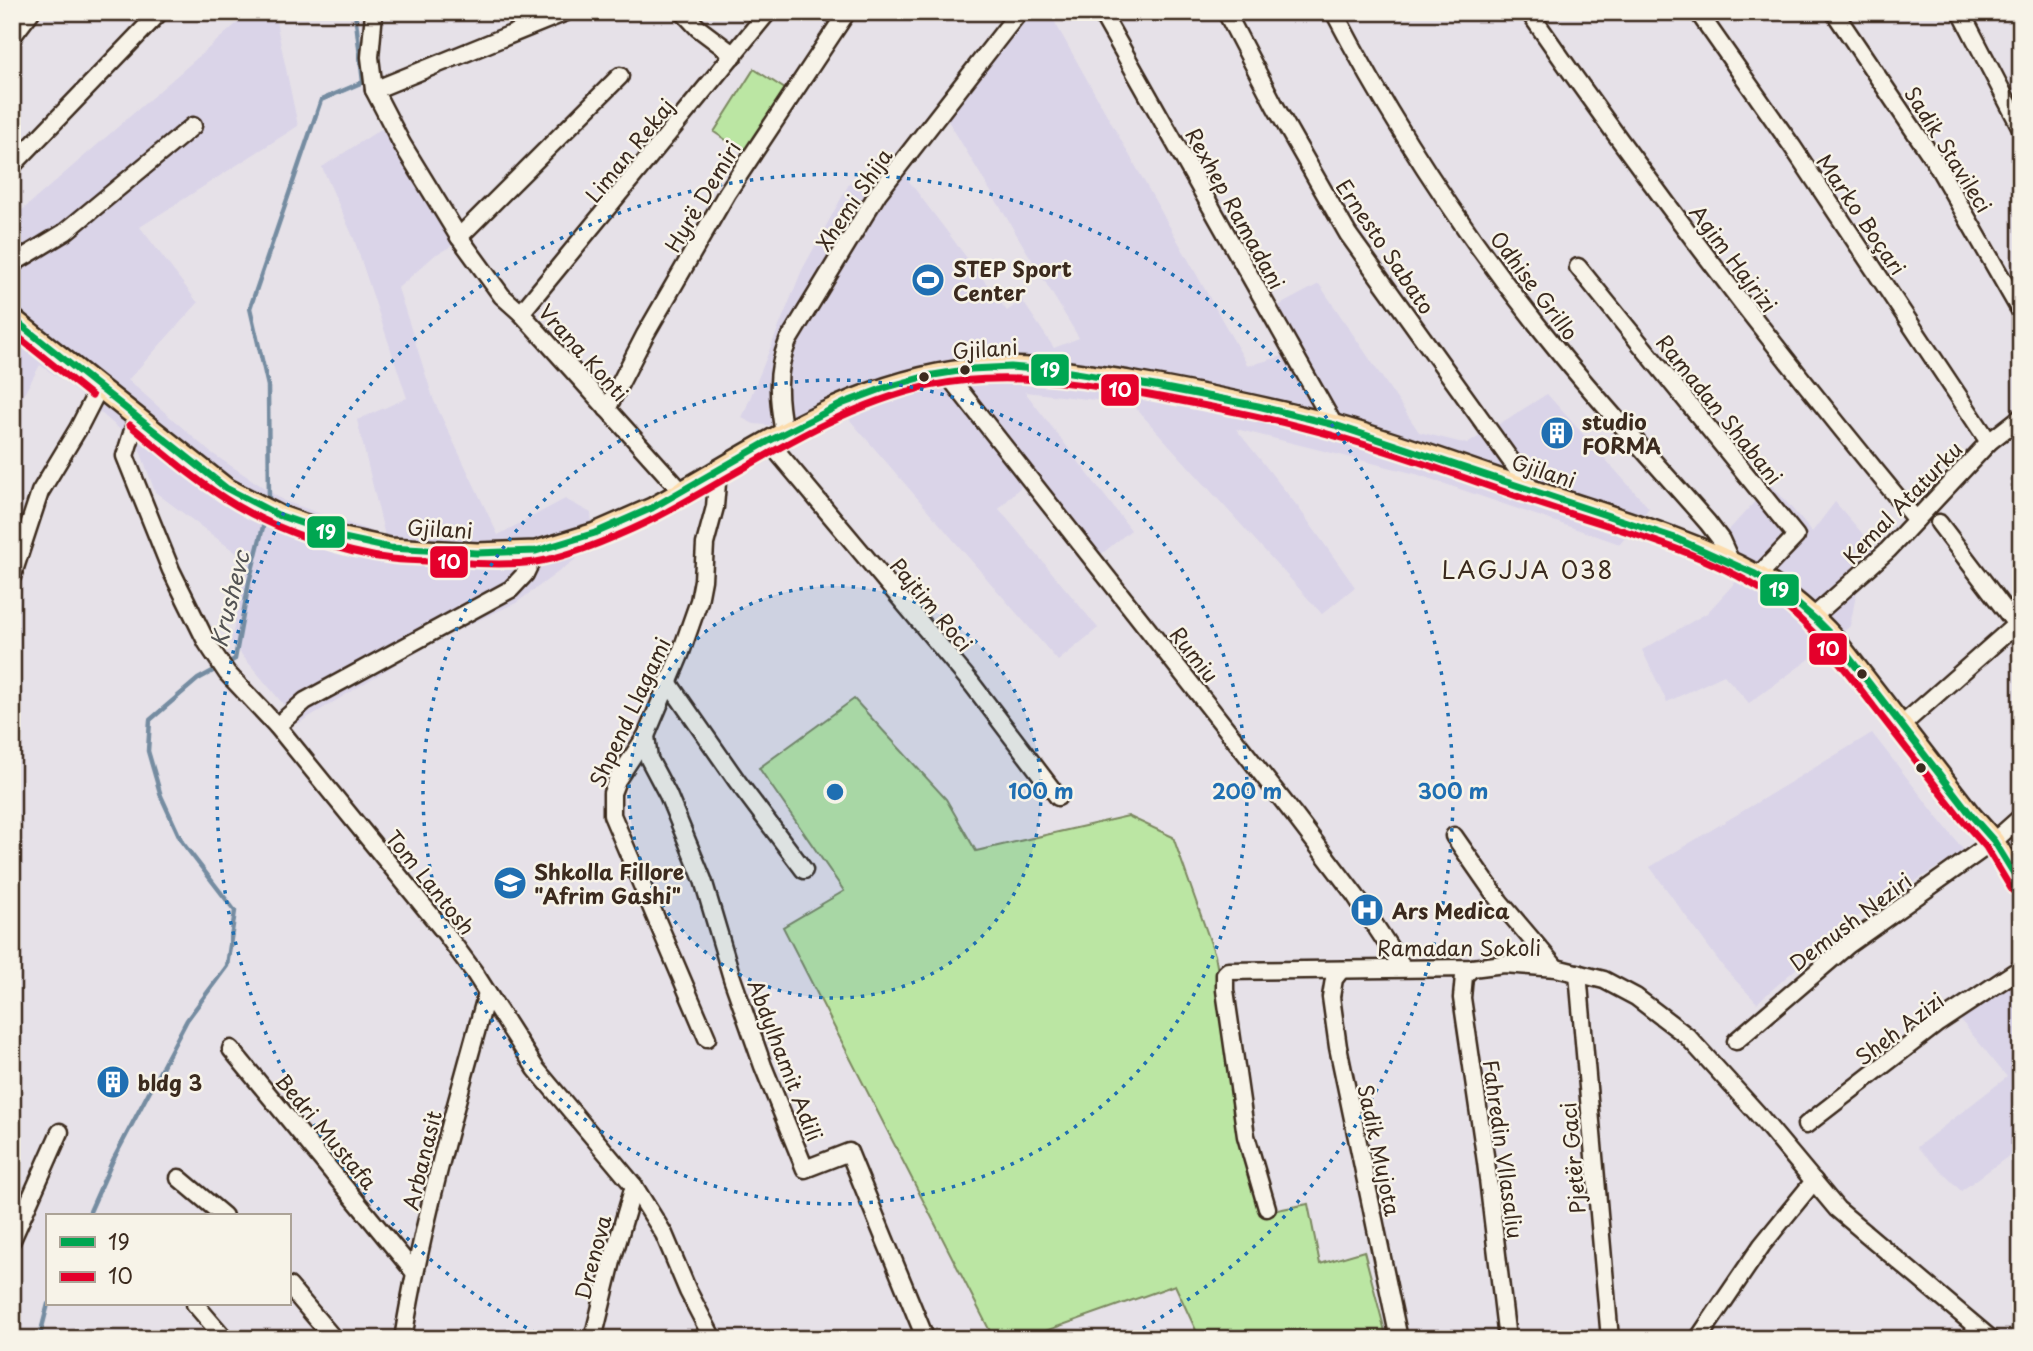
<svg xmlns="http://www.w3.org/2000/svg" width="2033" height="1351" viewBox="0 0 2033 1351" font-family="'Playpen Sans',sans-serif">
	<style>
		.built { fill: #dad4e8 }
		.green { fill: #bbe6a3; stroke: #7b8860; stroke-width: 2 }
		.lines { fill: none; stroke-linecap: round; stroke-linejoin: round }
		.stream { stroke: #758ca1; stroke-width: 4.5 }
		.minor-casing { stroke: #3b2a1e; stroke-width: 21 }
		.major-casing { stroke: #3b2a1e; stroke-width: 24 }
		.minor { stroke: #f7f3e8; stroke-width: 16 }
		.major { stroke: #fcdcac; stroke-width: 19 }
		.bus-1-casing { stroke: #f7f3e8; stroke-width: 12 }
		.bus-2-casing { stroke: #f7f3e8; stroke-width: 12 }
		.bus-1 { stroke: #00a651; stroke-width: 7 }
		.bus-2 { stroke: #e4002b; stroke-width: 7 }
		.ring { fill: none; stroke: #1f6fb2; stroke-width: 3.5; stroke-dasharray: 3.5 7 }
		.bus-dot { fill: #3b2a1e; stroke: #f7f3e8; stroke-width: 2.5 }
		.labels { text-anchor: middle; dominant-baseline: central; stroke-width: 5; stroke-linejoin: round; paint-order: stroke }
		.street-label { font-size: 21px; fill: #3b2a1e; stroke: #f7f3e8 }
		.poi-label { font-size: 21px; font-weight: bold; fill: #3b2a1e; stroke: #f7f3e8; text-anchor: start }
		.water-label { font-size: 23px; font-style: italic; fill: #535354; stroke: #f7f3e8 }
		.quarter-label { font-size: 24px; letter-spacing: 2px; fill: #3b2a1e; stroke: #f7f3e8 }
		.centre { fill: #1f6fb2; stroke: #f7f3e8; stroke-width: 3.5 }
		.ring-label { font-size: 21px; text-anchor: middle; font-weight: bold; fill: #1f6fb2; stroke: #f7f3e8; stroke-width: 5; stroke-linejoin: round; paint-order: stroke }
		.line-badge { stroke: #f7f3e8; stroke-width: 2.5 }
		.badge-label { font-size: 19px; text-anchor: middle; font-weight: bold; fill: #fff }
	</style>
	<rect width="100%" height="100%" fill="#e6e1e8"/>
	<filter id="ink" filterUnits="userSpaceOnUse"><feTurbulence type="fractalNoise" baseFrequency=".0143" numOctaves="2"/><feDisplacementMap in="SourceGraphic" scale="14" xChannelSelector="R" yChannelSelector="G"/><feConvolveMatrix kernelMatrix="1 2 1 2 8 2 1 2 1" color-interpolation-filters="sRGB"/></filter>
	<g filter="url(#ink)">
		<g class="built">
			<polygon points="250,12 274,12 298,126 140,227 198,303 128,380 210,452 284,501 385,536 357,420 407,398 354,239 322,167 381,129 406,158 459,242 435,255 398,288 434,401 498,535 565,499 591,513 593,538 576,559 516,603 437,639 299,723 231,642 247,561 155,492 138,445 65,382 40,365 18,405 12,402 12,202 20,212"/>
			<polygon points="1034,12 1049,12 1248,366 1286,355 1263,314 1319,284 1419,432 1467,444 1547,394 1649,508 1620,544 1416,474 1236,429 1298,507 1355,587 1322,614 1132,404 1025,392 1131,530 1088,565 1023,484 999,509 1098,628 1058,661 849,419 827,430 754,424 742,418 802,270 849,184 905,176 1007,311 1022,300 1054,348 1079,338 947,119 1008,37"/>
			<polygon points="1771,484 1812,532 1835,502 1888,563 1857,590 1850,626 1818,653 1749,703 1724,675 1667,702 1642,650 1707,613 1741,576 1703,558"/>
			<polygon points="1872,733 1964,851 1849,922 1757,1003 1724,968 1650,867"/>
			<polygon points="2021,976 2021,1147 1961,1191 1917,1147 2007,1077 1958,1017"/>
		</g>
		<g class="green">
			<polygon points="754,69 785,89 744,152 714,132"/>
			<polygon points="854,699 946,799 976,851 1128,816 1173,837 1215,955 1262,1213 1308,1204 1320,1264 1364,1251 1387,1339 1200,1339 1175,1285 1023,1339 994,1339 783,927 844,891 759,768"/>
		</g>
		<g class="lines">
			<g class="stream">
				<polyline points="269,503 268,386 250,308 321,100 363,82 355,12"/>
				<polyline points="88,1216 112,1162 187,1020 227,966 235,911 182,842 161,796 148,751 150,720 198,679 235,659 249,582 266,515"/>
				<polyline points="39,1339 48,1304"/>
			</g>
			<defs>
				<g id="minor">
					<polyline points="374,12 370,57 374,90 402,144 459,237 502,296 521,313 682,492"/>
					<polyline points="683,12 698,28 734,55"/>
					<polyline points="1101,12 1334,425"/>
					<polyline points="1226,12 1275,106 1348,234 1532,490"/>
					<path d="M1334,12C1398,135 1476,251 1564,358C1610,414 1660,468 1708,523L1721,540L1731,562"/>
					<path d="M1529,12C1650,187 1780,356 1916,520"/>
					<polyline points="1698,12 1792,146 1989,442"/>
					<polyline points="1834,12 1934,160 2021,312"/>
					<polyline points="1961,12 2021,128"/>
					<polyline points="2020,12 2021,14"/>
					<polyline points="12,37 31,12"/>
					<polyline points="374,90 566,12"/>
					<polyline points="12,166 160,12"/>
					<polyline points="459,237 620,76"/>
					<polyline points="12,264 65,232 193,126"/>
					<polyline points="1578,267 1796,536 1758,576"/>
					<polyline points="521,313 768,12"/>
					<polyline points="946,373 1295,816 1355,895 1403,968"/>
					<polyline points="607,409 645,335 727,193 847,12"/>
					<polyline points="137,417 125,456 171,570 207,643 227,673 277,726 443,930 474,972 536,1069 634,1186 664,1234 688,1291 713,1339"/>
					<path d="M784,433C778,401 775,372 788,341L878,193L1019,12"/>
					<polyline points="769,442 972,684 1058,797"/>
					<polyline points="1939,523 2021,631"/>
					<polyline points="12,577 40,492 78,429 99,388"/>
					<polyline points="1813,617 1888,550 1989,442 2021,417"/>
					<polyline points="668,682 737,781 804,870"/>
					<polyline points="1902,725 2021,620"/>
					<polyline points="277,726 305,701 511,589 525,574 536,551"/>
					<polyline points="646,736 649,759 668,795 703,880 732,978 763,1066 805,1169 849,1152 924,1335"/>
					<polyline points="1454,836 1500,902 1556,968"/>
					<polyline points="1472,968 1464,976 1462,998 1486,1162 1507,1339"/>
					<polyline points="1341,970 1334,979 1331,997 1338,1047 1399,1339"/>
					<polyline points="1578,973 1610,1339"/>
					<polyline points="707,1038 612,815 612,793 617,780 646,736 680,655 699,601 703,580 705,544 715,507 718,471"/>
					<polyline points="1736,1041 1848,945 1994,841 2021,817"/>
					<polyline points="231,1049 415,1273"/>
					<polyline points="1806,1125 1938,1023 2021,968"/>
					<polyline points="179,1178 224,1216"/>
					<polyline points="1267,1208 1246,1136 1225,990 1225,974 1228,971 1472,968 1504,964 1556,968 1604,980 1636,997 1687,1036 1756,1112 1837,1209 1991,1339"/>
					<polyline points="12,1240 60,1132"/>
					<polyline points="289,1286 334,1339"/>
					<polyline points="195,1304 225,1339"/>
					<path d="M403,1339C422,1222 455,1107 487,993"/>
					<polyline points="593,1339 613,1257 634,1186"/>
					<polyline points="1698,1339 1762,1245 1814,1181"/>
				</g>
				<path id="major" d="M12,318L226,488L278,515L344,538L390,548L477,553L536,551L595,533L652,508C757,450 849,382 971,369C1024,363 1077,373 1129,381C1198,393 1267,407 1335,425C1402,444 1468,469 1535,491C1609,516 1686,537 1755,574C1784,590 1812,614 1834,638L1971,815L1994,841L2021,885"/>
			</defs>
			<use href="#minor" class="minor-casing"/>
			<use href="#major" class="major-casing"/>
			<use href="#minor" class="minor"/>
			<use href="#major" class="major"/>
			<defs>
				<polyline id="bus-1" points="12,318 226,488 278,515 344,538 390,548 477,553 536,551 595,533 652,508 767,442 844,403 884,388 927,376 971,369 1011,367 1070,372 1155,386 1258,406 1335,425 1675,538 1755,574 1787,595 1816,620 1834,638 1971,815 1994,841 2021,885"/>
				<g id="bus-2">
					<polyline points="12,332 92,396"/>
					<path d="M130,425C165,454 198,483 237,506C280,531 342,553 392,559C412,561 433,561 454,562C480,564 510,565 536,562C572,556 629,532 661,515C749,468 831,408 929,386C1001,371 1072,382 1144,394C1208,406 1272,418 1335,436C1405,455 1472,481 1540,504C1618,530 1711,552 1778,601C1817,630 1845,669 1874,707C1904,745 1933,783 1963,821L1986,847L2012,890"/>
				</g>
			</defs>
			<use href="#bus-1" class="bus-1-casing"/>
			<use href="#bus-2" class="bus-2-casing"/>
			<use href="#bus-1" class="bus-1"/>
			<use href="#bus-2" class="bus-2"/>
		</g>
	</g>
	<circle cx="835" cy="792" r="206" fill="#1f6fb2" fill-opacity=".12"/>
	<g class="ring">
		<circle cx="835" cy="792" r="206"/>
		<circle cx="835" cy="792" r="412"/>
		<path d="M545 1338A618 618 0 1 1 1125 1338"/>
	</g>
	<defs>
		<symbol id="stadium-disc" viewBox="-11 -11 22 22"><circle r="9.5" fill="#1f6fb2" stroke="#f7f3e8"/><path d="M0-5a6.5 5 0 1 0 0 10a6.5 5 0 1 0 0-10ZM-3.5-1.8h7v3.6h-7Z" fill="#fff"/></symbol>
		<symbol id="building-disc" viewBox="-11 -11 22 22"><circle r="9.5" fill="#1f6fb2" stroke="#f7f3e8"/><path d="M-4-6H4V6H1V3H-1V6H-4ZM-2.5-4.3h1.7v1.8h-1.7ZM.8-4.3h1.7v1.8H.8ZM-2.5-1h1.7V.8h-1.7ZM.8-1h1.7V.8H.8Z" fill="#fff"/></symbol>
		<symbol id="school-disc" viewBox="-11 -11 22 22"><circle r="9.5" fill="#1f6fb2" stroke="#f7f3e8"/><path d="M0-5L7-2L0 1L-7-2ZM-4 1L0 2.5L4 1V4Q0 6-4 4Z" fill="#fff"/></symbol>
		<symbol id="hospital-disc" viewBox="-11 -11 22 22"><circle r="9.5" fill="#1f6fb2" stroke="#f7f3e8"/><path d="M-5-5h3v3.5h4V-5h3V5h-3V1.5h-4V5h-3Z" fill="#fff"/></symbol>
	</defs>
	<g fill-rule="evenodd">
		<use href="#stadium-disc" x="909" y="261" width="38" height="38"/>
		<use href="#building-disc" x="1538" y="414" width="38" height="38"/>
		<use href="#school-disc" x="491" y="864" width="38" height="38"/>
		<use href="#hospital-disc" x="1348" y="891" width="38" height="38"/>
		<use href="#building-disc" x="94" y="1063" width="38" height="38"/>
	</g>
	<g class="bus-dot">
		<circle cx="965" cy="370" r="6"/>
		<circle cx="924" cy="377" r="6"/>
		<circle cx="1862" cy="674" r="6"/>
		<circle cx="1921" cy="768" r="6"/>
	</g>
	<g class="labels">
		<g class="street-label">
			<text transform="translate(1949 149) rotate(58)">Sadik Stavileci</text>
			<text transform="translate(629 150) rotate(-51)">Liman Rekaj</text>
			<text transform="translate(702 196) rotate(-59)">Hyrë Demiri</text>
			<text transform="translate(853 199) rotate(-56)">Xhemi Shija</text>
			<text transform="translate(1236 208) rotate(61)">Rexhep Ramadani</text>
			<text transform="translate(1862 214) rotate(56)">Marko Boçari</text>
			<text transform="translate(1386 246) rotate(56)">Ernesto Sabato</text>
			<text transform="translate(1734 258) rotate(53)">Agim Hajrizi</text>
			<text transform="translate(1535 285) rotate(53)">Odhise Grillo</text>
			<text transform="translate(985 348) rotate(-4)">Gjilani</text>
			<text transform="translate(584 352) rotate(48)">Vrana Konti</text>
			<text transform="translate(1720 409) rotate(51)">Ramadan Shabani</text>
			<text transform="translate(1544 470) rotate(18)">Gjilani</text>
			<text transform="translate(1902 502) rotate(-46)">Kemal Ataturku</text>
			<text transform="translate(440 528) rotate(3)">Gjilani</text>
			<text transform="translate(932 604) rotate(50)">Pajtim Roci</text>
			<text transform="translate(1195 654) rotate(52)">Rumiu</text>
			<text transform="translate(629 712) rotate(-65)">Shpend Llagami</text>
			<text transform="translate(431 882) rotate(51)">Tom Lantosh</text>
			<text transform="translate(1850 921) rotate(-37)">Demush Neziri</text>
			<text x="1459" y="947">Ramadan Sokoli</text>
			<text transform="translate(1899 1028) rotate(-37)">Sheh Azizi</text>
			<text transform="translate(786 1060) rotate(69)">Abdylhamit Adili</text>
			<text transform="translate(327 1131) rotate(50)">Bedri Mustafa</text>
			<text transform="translate(1504 1149) rotate(82)">Fahredin Vllasaliu</text>
			<text transform="translate(1380 1150) rotate(78)">Sadik Mujota</text>
			<text transform="translate(1572 1158) rotate(-95)">Pjetër Gaci</text>
			<text transform="translate(421 1160) rotate(-76)">Arbanasit</text>
			<text transform="translate(592 1257) rotate(-75)">Drenova</text>
		</g>
		<g class="poi-label">
			<text x="953" y="268">STEP Sport<tspan x="953" dy="24">Center</tspan></text>
			<text x="1582" y="421">studio<tspan x="1582" dy="24">FORMA</tspan></text>
			<text x="534" y="871">Shkolla Fillore<tspan x="534" dy="24">"Afrim Gashi"</tspan></text>
			<text x="1392" y="910">Ars Medica</text>
			<text x="138" y="1082">bldg 3</text>
		</g>
		<g class="water-label">
			<text transform="translate(229 599) rotate(-76)">Krushevc</text>
		</g>
		<g class="quarter-label">
			<text x="1528" y="569">LAGJJA 038</text>
		</g>
	</g>
	<circle cx="835" cy="792" r="10" class="centre"/>
	<g class="ring-label">
		<text x="1041" y="799">100 m</text>
		<text x="1247" y="799">200 m</text>
		<text x="1453" y="799">300 m</text>
	</g>
	<g class="line-badge">
		<rect x="1030" y="353" width="40" height="34" rx="7" fill="#00a651"/>
		<rect x="1100" y="373" width="40" height="34" rx="7" fill="#e4002b"/>
		<rect x="306" y="515" width="40" height="34" rx="7" fill="#00a651"/>
		<rect x="429" y="545" width="40" height="34" rx="7" fill="#e4002b"/>
		<rect x="1759" y="573" width="41" height="34" rx="7" fill="#00a651"/>
		<rect x="1808" y="632" width="40" height="34" rx="7" fill="#e4002b"/>
	</g>
	<g class="badge-label">
		<text x="1050" y="377">19</text>
		<text x="1120" y="397">10</text>
		<text x="326" y="539">19</text>
		<text x="449" y="569">10</text>
		<text x="1779" y="597">19</text>
		<text x="1828" y="656">10</text>
	</g>
	<rect width="2033" height="1351" fill="none" stroke="#f7f3e8" stroke-width="42"/>
	<rect x="21" y="21" width="1991" height="1309" fill="none" stroke="#3b2a1e" stroke-width="2.5" filter="url(#ink)"/>
	<rect x="46" y="1214" width="245" height="91" fill="#f7f3e8" stroke="#aca397" stroke-width="2"/>
	<rect x="60" y="1237" width="35" height="10" fill="#00a651" stroke="#aca397" stroke-width="2"/>
	<text x="108" y="1250" font-size="21" fill="#3b2a1e">19</text>
	<rect x="60" y="1272" width="35" height="10" fill="#e4002b" stroke="#aca397" stroke-width="2"/>
	<text x="108" y="1284" font-size="21" fill="#3b2a1e">10</text>
</svg>
